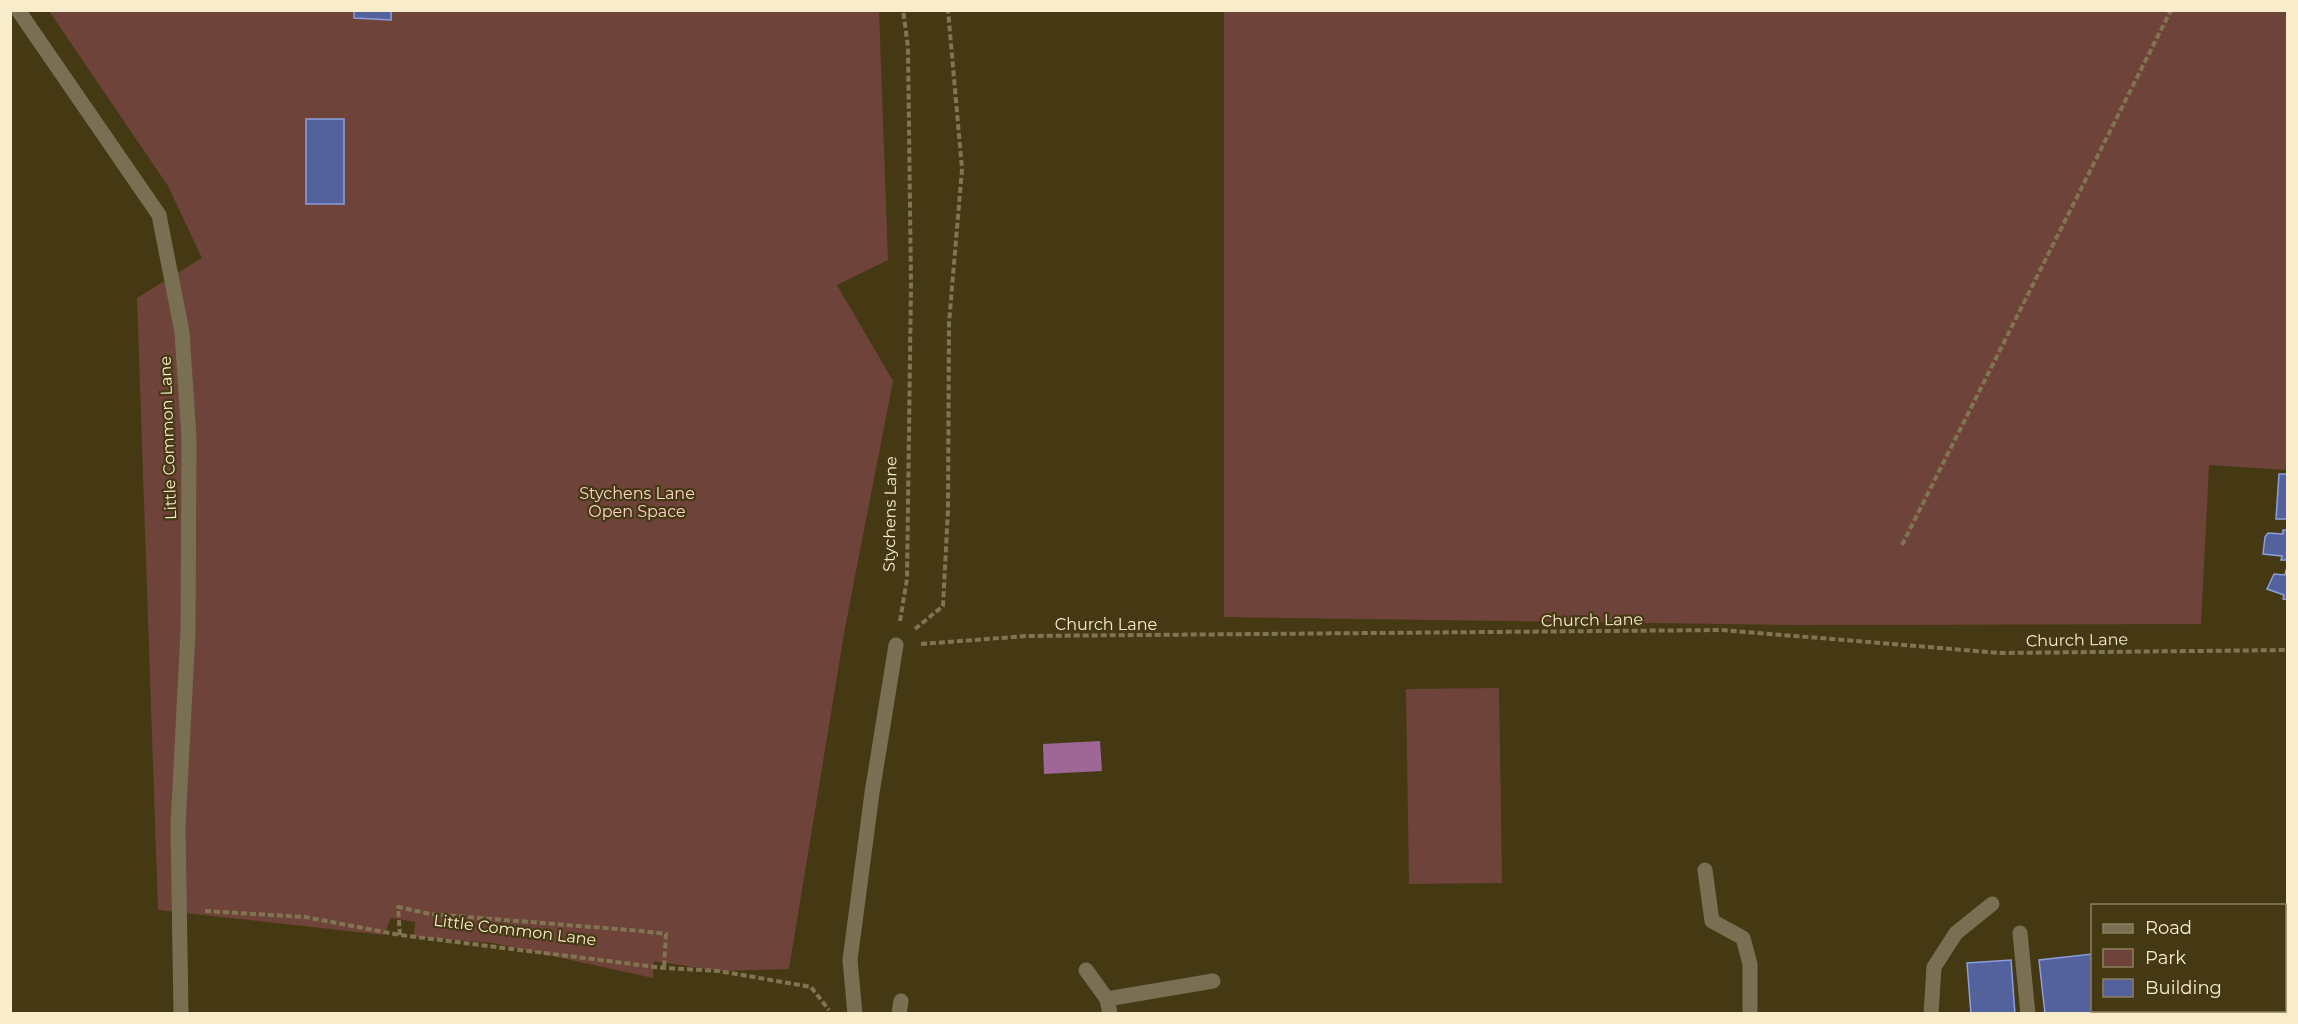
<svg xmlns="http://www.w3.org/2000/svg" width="2298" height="1024" viewBox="0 0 2298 1024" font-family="Montserrat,sans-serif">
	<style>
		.green { fill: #6e433a }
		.water { fill: #9e6796 }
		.building { fill: #53629d; stroke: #8c9edc; stroke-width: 1.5 }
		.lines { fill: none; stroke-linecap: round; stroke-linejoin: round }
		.path { stroke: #817551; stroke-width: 4; stroke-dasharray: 6 3; stroke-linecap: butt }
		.service { stroke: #797054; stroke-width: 15 }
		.minor { stroke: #797054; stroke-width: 15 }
		.tertiary { stroke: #797054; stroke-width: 15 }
		.labels { text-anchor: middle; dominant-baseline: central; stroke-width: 4.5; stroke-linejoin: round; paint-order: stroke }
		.street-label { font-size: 16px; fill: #f8ecca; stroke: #453914 }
		.park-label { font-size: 16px; fill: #fdd2ca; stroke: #453914 }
	</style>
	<rect width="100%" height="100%" fill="#453914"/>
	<g class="green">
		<polygon points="354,10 354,18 391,10 879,11 888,260 837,285 893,381 845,628 789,969 719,971 654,961 653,978 493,943 414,937 415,922 391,918 384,935 158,910 137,298 202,258 168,186 49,11"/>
		<polygon points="1224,11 2287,11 2287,470 2209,465 2201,624 1799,625 1224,617"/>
		<polygon points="1499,688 1502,883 1409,884 1406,689"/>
	</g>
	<polygon class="water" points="1100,741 1102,771 1044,774 1043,744"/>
	<g class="building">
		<polygon points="354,10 391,10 391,20 354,18"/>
		<rect x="306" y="119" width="38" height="85"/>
		<polygon points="2279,474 2288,474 2288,519 2276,519"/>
		<polygon points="2283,530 2288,530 2288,560 2281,560 2282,556 2263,554 2265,537 2268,533 2283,534"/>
		<polygon points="2286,570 2288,570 2288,600 2283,599 2284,595 2267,589 2274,574 2285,575"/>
		<polygon points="2092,954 2092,1010 2192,1012 2045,1014 2039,960"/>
		<polygon points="2011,960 2015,1014 1971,1014 1967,963"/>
	</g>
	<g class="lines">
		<g class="path">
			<polyline points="1902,545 2171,10"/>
			<polyline points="900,621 907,579 911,285 908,47 903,10"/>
			<polyline points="915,629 943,606 948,510 949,323 962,169 948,10"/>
			<polyline points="921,644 1027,636 1722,630 2001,653 2288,650"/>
			<polyline points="205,911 305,917 400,935 664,968 719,971 811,987 829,1010"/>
			<polyline points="400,935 398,907 430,914 642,931 666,934 664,968"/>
		</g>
		<g class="service">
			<polyline points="1705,870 1712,921 1743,938 1750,964 1750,1014"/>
			<polyline points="2020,933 2028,1014"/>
			<polyline points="1086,970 1107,999 1110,1014"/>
			<polyline points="1107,999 1213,981"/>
			<polyline points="899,1014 901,1001"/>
			<polyline points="1931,1014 1934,967 1956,933 1992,904"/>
		</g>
		<polyline class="minor" points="855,1014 850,960 872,793 896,645"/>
		<polyline class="tertiary" points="18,10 159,215 182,332 189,438 188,632 178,826 181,1014"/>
	</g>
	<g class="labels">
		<g class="street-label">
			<text transform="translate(168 438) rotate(-92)">Little Common Lane</text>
			<text transform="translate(890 514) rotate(-89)">Stychens Lane</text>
			<text transform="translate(1592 620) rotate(-1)">Church Lane</text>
			<text x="1106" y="624">Church Lane</text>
			<text transform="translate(2077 640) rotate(-1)">Church Lane</text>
			<text transform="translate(515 930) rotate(7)">Little Common Lane</text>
		</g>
		<g class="park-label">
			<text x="637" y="493">Stychens Lane<tspan x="637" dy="18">Open Space</tspan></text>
		</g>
	</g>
	<rect width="2298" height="1024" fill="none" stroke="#f8ecca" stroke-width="24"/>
	<rect x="2091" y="904" width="195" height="108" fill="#453914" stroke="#8d815d" stroke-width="1.5"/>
	<rect x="2103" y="924" width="30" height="9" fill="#797054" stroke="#8d815d" stroke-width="1.5"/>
	<text x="2145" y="934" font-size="18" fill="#f8ecca">Road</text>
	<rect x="2103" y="949" width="30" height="18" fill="#6e433a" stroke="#8d815d" stroke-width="1.5"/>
	<text x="2145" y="964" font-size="18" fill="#f8ecca">Park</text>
	<rect x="2103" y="979" width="30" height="18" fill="#53629d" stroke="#8d815d" stroke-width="1.5"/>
	<text x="2145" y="994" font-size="18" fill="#f8ecca">Building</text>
</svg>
